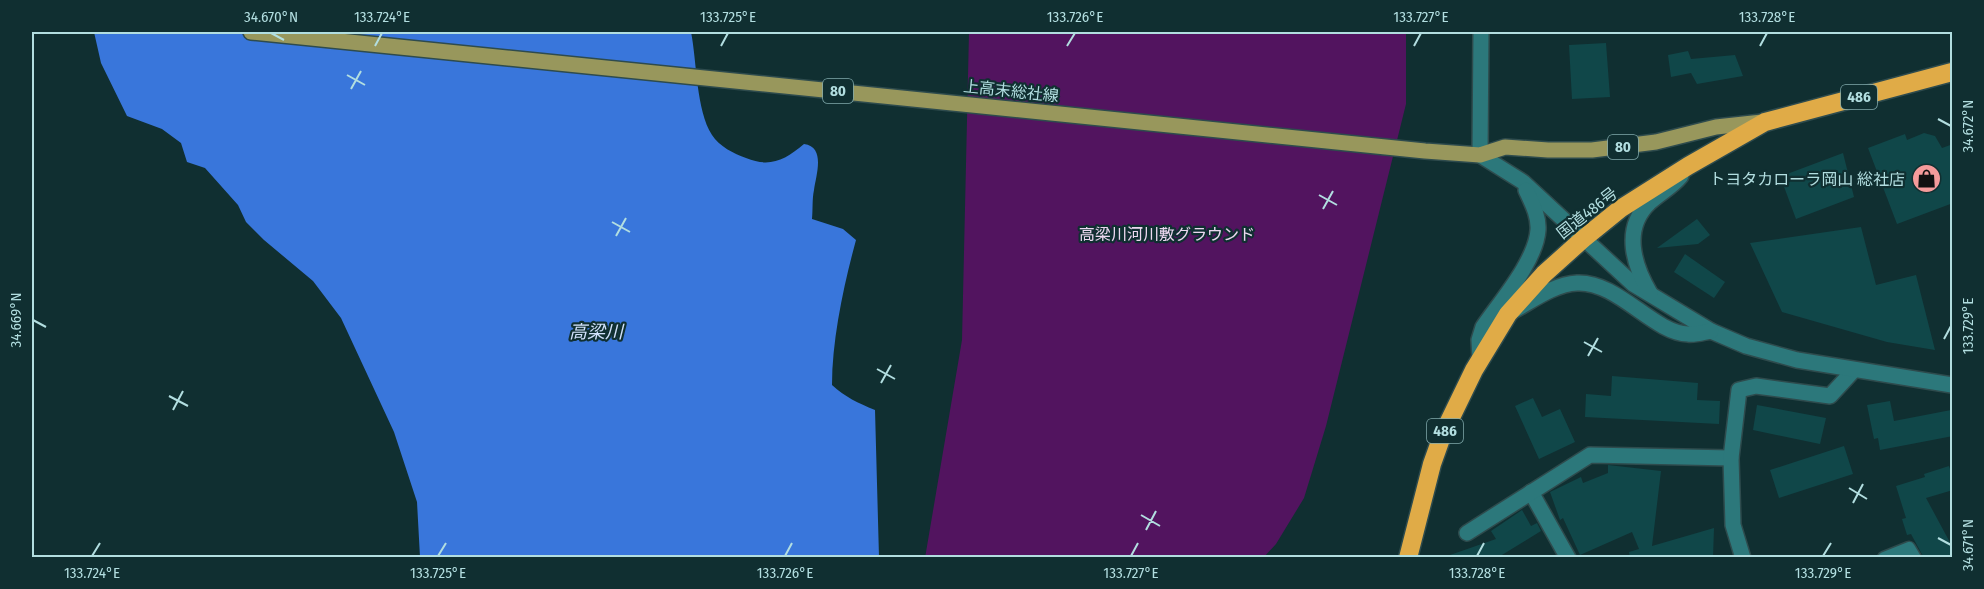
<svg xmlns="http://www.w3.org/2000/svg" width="1984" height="589" viewBox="0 0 1984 589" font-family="'Fira Sans Condensed','Noto Sans JP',sans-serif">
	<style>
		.green { fill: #52145f }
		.water { fill: #3976db }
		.building { fill: #104749 }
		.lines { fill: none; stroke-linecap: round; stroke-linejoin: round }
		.lane-casing { stroke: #2e4b4d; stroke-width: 15 }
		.street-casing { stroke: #2e4b4d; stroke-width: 18 }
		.secondary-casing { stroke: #2e4b4d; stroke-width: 18 }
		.primary-casing { stroke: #2e4b4d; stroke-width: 18 }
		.highway-casing { stroke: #2e4b4d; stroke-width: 21 }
		.lane { stroke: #2c787b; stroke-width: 12 }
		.street { stroke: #2c787b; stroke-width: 15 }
		.secondary { stroke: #2c787b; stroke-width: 15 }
		.primary { stroke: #98975c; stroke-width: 15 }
		.highway { stroke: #e0ab47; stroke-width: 18 }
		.ticks { fill: none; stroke: #b2dee0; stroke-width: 2 }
		.labels { text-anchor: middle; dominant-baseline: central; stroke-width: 4.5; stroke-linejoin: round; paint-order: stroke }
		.shield { fill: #102f31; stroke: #81aaac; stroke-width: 1.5 }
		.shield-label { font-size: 15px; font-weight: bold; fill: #b2dee0 }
		.street-label { font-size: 16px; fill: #b2dee0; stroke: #102f31 }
		.poi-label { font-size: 16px; fill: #b2dee0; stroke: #102f31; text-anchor: end }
		.park-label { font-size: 16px; fill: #ecd8f0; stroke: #102f31 }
		.water-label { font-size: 18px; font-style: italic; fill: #d2e2fc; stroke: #102f31 }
		.neatline { fill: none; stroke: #b2dee0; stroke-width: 2 }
		.ticks-label { font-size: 15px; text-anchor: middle; fill: #b2dee0 }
	</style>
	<rect width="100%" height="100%" fill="#102f31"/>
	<polygon class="green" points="969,32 1406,32 1406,104 1326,426 1304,498 1276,544 1263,558 925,558 962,340"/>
	<path class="water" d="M94,32H691C697,62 696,110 712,135C719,146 734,154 746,158C770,168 785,160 804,144C826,147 816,175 814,190C812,199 813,209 812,219L843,229L856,240C844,284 832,339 832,385C845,397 858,403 875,410L879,557H420L417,502L394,432L341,318L313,281L264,240L246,222L238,205L205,168L187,162L181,143L162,129L127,116L101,63Z"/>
	<g class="building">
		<polygon points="1606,43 1610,97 1572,99 1569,45"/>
		<polygon points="1688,51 1691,59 1735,55 1743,76 1697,84 1691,73 1671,77 1668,55"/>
		<polygon points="1924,133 1935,136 1942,148 1953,144 1953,203 1897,224 1868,148 1905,134 1907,140"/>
		<polygon points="1843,153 1854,197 1796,219 1783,184 1790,182 1787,174"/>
		<polygon points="1697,219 1710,235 1698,244 1657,248"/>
		<polygon points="1861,227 1876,285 1916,275 1935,350 1887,342 1782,312 1750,243"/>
		<polygon points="1685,254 1725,282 1714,298 1674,272"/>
		<polygon points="1612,376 1698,383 1697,400 1720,401 1719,424 1585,417 1586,394 1611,396"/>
		<polygon points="1533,398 1542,417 1560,409 1575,442 1539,459 1515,406"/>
		<polygon points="1890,401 1894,421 1951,410 1953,436 1880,450 1878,438 1874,439 1867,405"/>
		<polygon points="1757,405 1826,418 1820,444 1753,430"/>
		<polygon points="1844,446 1853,474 1779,498 1770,470"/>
		<polygon points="1608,465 1661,471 1652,546 1714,528 1713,558 1630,558 1629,552 1639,549 1632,532 1580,555 1563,518 1560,520 1550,492 1581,477 1583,483 1608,473"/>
		<polygon points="1949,466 1953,478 1953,490 1926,498 1953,548 1953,558 1924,558 1911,534 1907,535 1902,519 1906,518 1896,486 1925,477 1924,474"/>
		<polygon points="1522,510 1531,526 1537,523 1541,531 1497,558 1450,558 1450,555 1496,539 1491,531"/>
	</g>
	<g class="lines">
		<defs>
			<polyline id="lane" points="1884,558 1909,548 1915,558"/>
			<g id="street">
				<polyline points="1480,155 1481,32"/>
				<polyline points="1531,492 1568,558"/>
				<polyline points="1467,533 1590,455 1731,458"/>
				<polyline points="1743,558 1733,525 1731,458 1739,390 1756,386 1830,396 1854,370"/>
			</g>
			<g id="secondary">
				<polyline points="1480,155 1523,182 1633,284 1711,331 1746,346 1797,360 1952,385"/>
				<path d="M1650,293C1634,266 1622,229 1649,203C1660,193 1672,187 1681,176"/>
				<path d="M1515,310C1533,300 1555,284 1577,283C1618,281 1653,333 1688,334C1696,335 1704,332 1711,331"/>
				<path d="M1480,359L1479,340L1483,327C1500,302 1536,261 1538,230C1539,216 1532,203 1526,190"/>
			</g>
			<polyline id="primary" points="251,32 1425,151 1480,155 1505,147 1548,150 1592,150 1656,142 1716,127 1762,122"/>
			<polyline id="highway" points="1408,558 1432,464 1442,436 1474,370 1508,314 1544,274 1583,239 1620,209 1688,166 1765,122 1952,72"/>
		</defs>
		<use href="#lane" class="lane-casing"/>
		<use href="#street" class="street-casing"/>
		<use href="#secondary" class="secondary-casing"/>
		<use href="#primary" class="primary-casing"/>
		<use href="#highway" class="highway-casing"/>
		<use href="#lane" class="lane"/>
		<use href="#street" class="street"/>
		<use href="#secondary" class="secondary"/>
		<use href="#primary" class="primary"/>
		<use href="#highway" class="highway"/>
	</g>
	<path class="ticks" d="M271,33L284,40M375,46L382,33M721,46L728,33M1067,46L1075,33M1414,46L1421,33M1760,46L1767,33M347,75L365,85M351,89L361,71M1938,119L1951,126M1319,195L1337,205M1323,209L1333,191M612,222L630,232M616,236L626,218M33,320L46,327M1944,339L1951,326M1584,342L1602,352M1588,356L1598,338M877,369L895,379M881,383L891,365M169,396L188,406M173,410L183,391M1849,488L1867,499M1853,503L1863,484M1141,515L1160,526M1146,530L1156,511M1938,538L1951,545M92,556L100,543M438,556L446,543M785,556L792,543M1131,556L1138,543M1477,556L1484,543M1823,556L1831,543"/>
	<defs>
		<symbol id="shop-disc" viewBox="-11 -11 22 22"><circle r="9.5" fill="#f59b9b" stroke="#102f31"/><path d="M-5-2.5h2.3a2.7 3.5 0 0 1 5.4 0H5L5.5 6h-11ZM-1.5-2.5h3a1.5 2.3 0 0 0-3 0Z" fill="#111"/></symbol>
	</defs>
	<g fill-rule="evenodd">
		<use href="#shop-disc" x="1910" y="162" width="33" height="33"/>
	</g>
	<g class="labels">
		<g class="shield">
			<rect x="823" y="79" width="30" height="24" rx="4.5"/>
			<rect x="1841" y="85" width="36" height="24" rx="4.5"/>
			<rect x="1608" y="135" width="30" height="24" rx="4.5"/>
			<rect x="1427" y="419" width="36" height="24" rx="4.5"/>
		</g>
		<g class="shield-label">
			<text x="838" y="91">80</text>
			<text x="1859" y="97">486</text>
			<text x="1623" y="147">80</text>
			<text x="1445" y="431">486</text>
		</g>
		<g class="street-label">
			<text transform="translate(1011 91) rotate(6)">上高末総社線</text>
			<text transform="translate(1587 213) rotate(-38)">国道486号</text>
		</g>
		<g class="poi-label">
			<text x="1905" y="179">トヨタカローラ岡山 総社店</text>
		</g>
		<g class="park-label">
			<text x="1167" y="234">高梁川河川敷グラウンド</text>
		</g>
		<g class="water-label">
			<text x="596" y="332">高梁川</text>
		</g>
	</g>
	<rect width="1984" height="589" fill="none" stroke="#102f31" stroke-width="66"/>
	<rect x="33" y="33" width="1918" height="523" class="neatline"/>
	<g class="ticks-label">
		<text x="271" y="22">34.670°N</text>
		<text x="382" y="22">133.724°E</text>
		<text x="728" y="22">133.725°E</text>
		<text x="1075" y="22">133.726°E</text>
		<text x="1421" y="22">133.727°E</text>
		<text x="1767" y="22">133.728°E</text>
		<text transform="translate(1968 126) rotate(-90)" y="5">34.672°N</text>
		<text transform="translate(16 320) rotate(-90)" y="5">34.669°N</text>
		<text transform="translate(1968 326) rotate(-90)" y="5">133.729°E</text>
		<text transform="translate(1968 545) rotate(-90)" y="5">34.671°N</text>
		<text x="92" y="578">133.724°E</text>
		<text x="438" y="578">133.725°E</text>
		<text x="785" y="578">133.726°E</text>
		<text x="1131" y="578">133.727°E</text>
		<text x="1477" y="578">133.728°E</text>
		<text x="1823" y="578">133.729°E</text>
	</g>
</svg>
